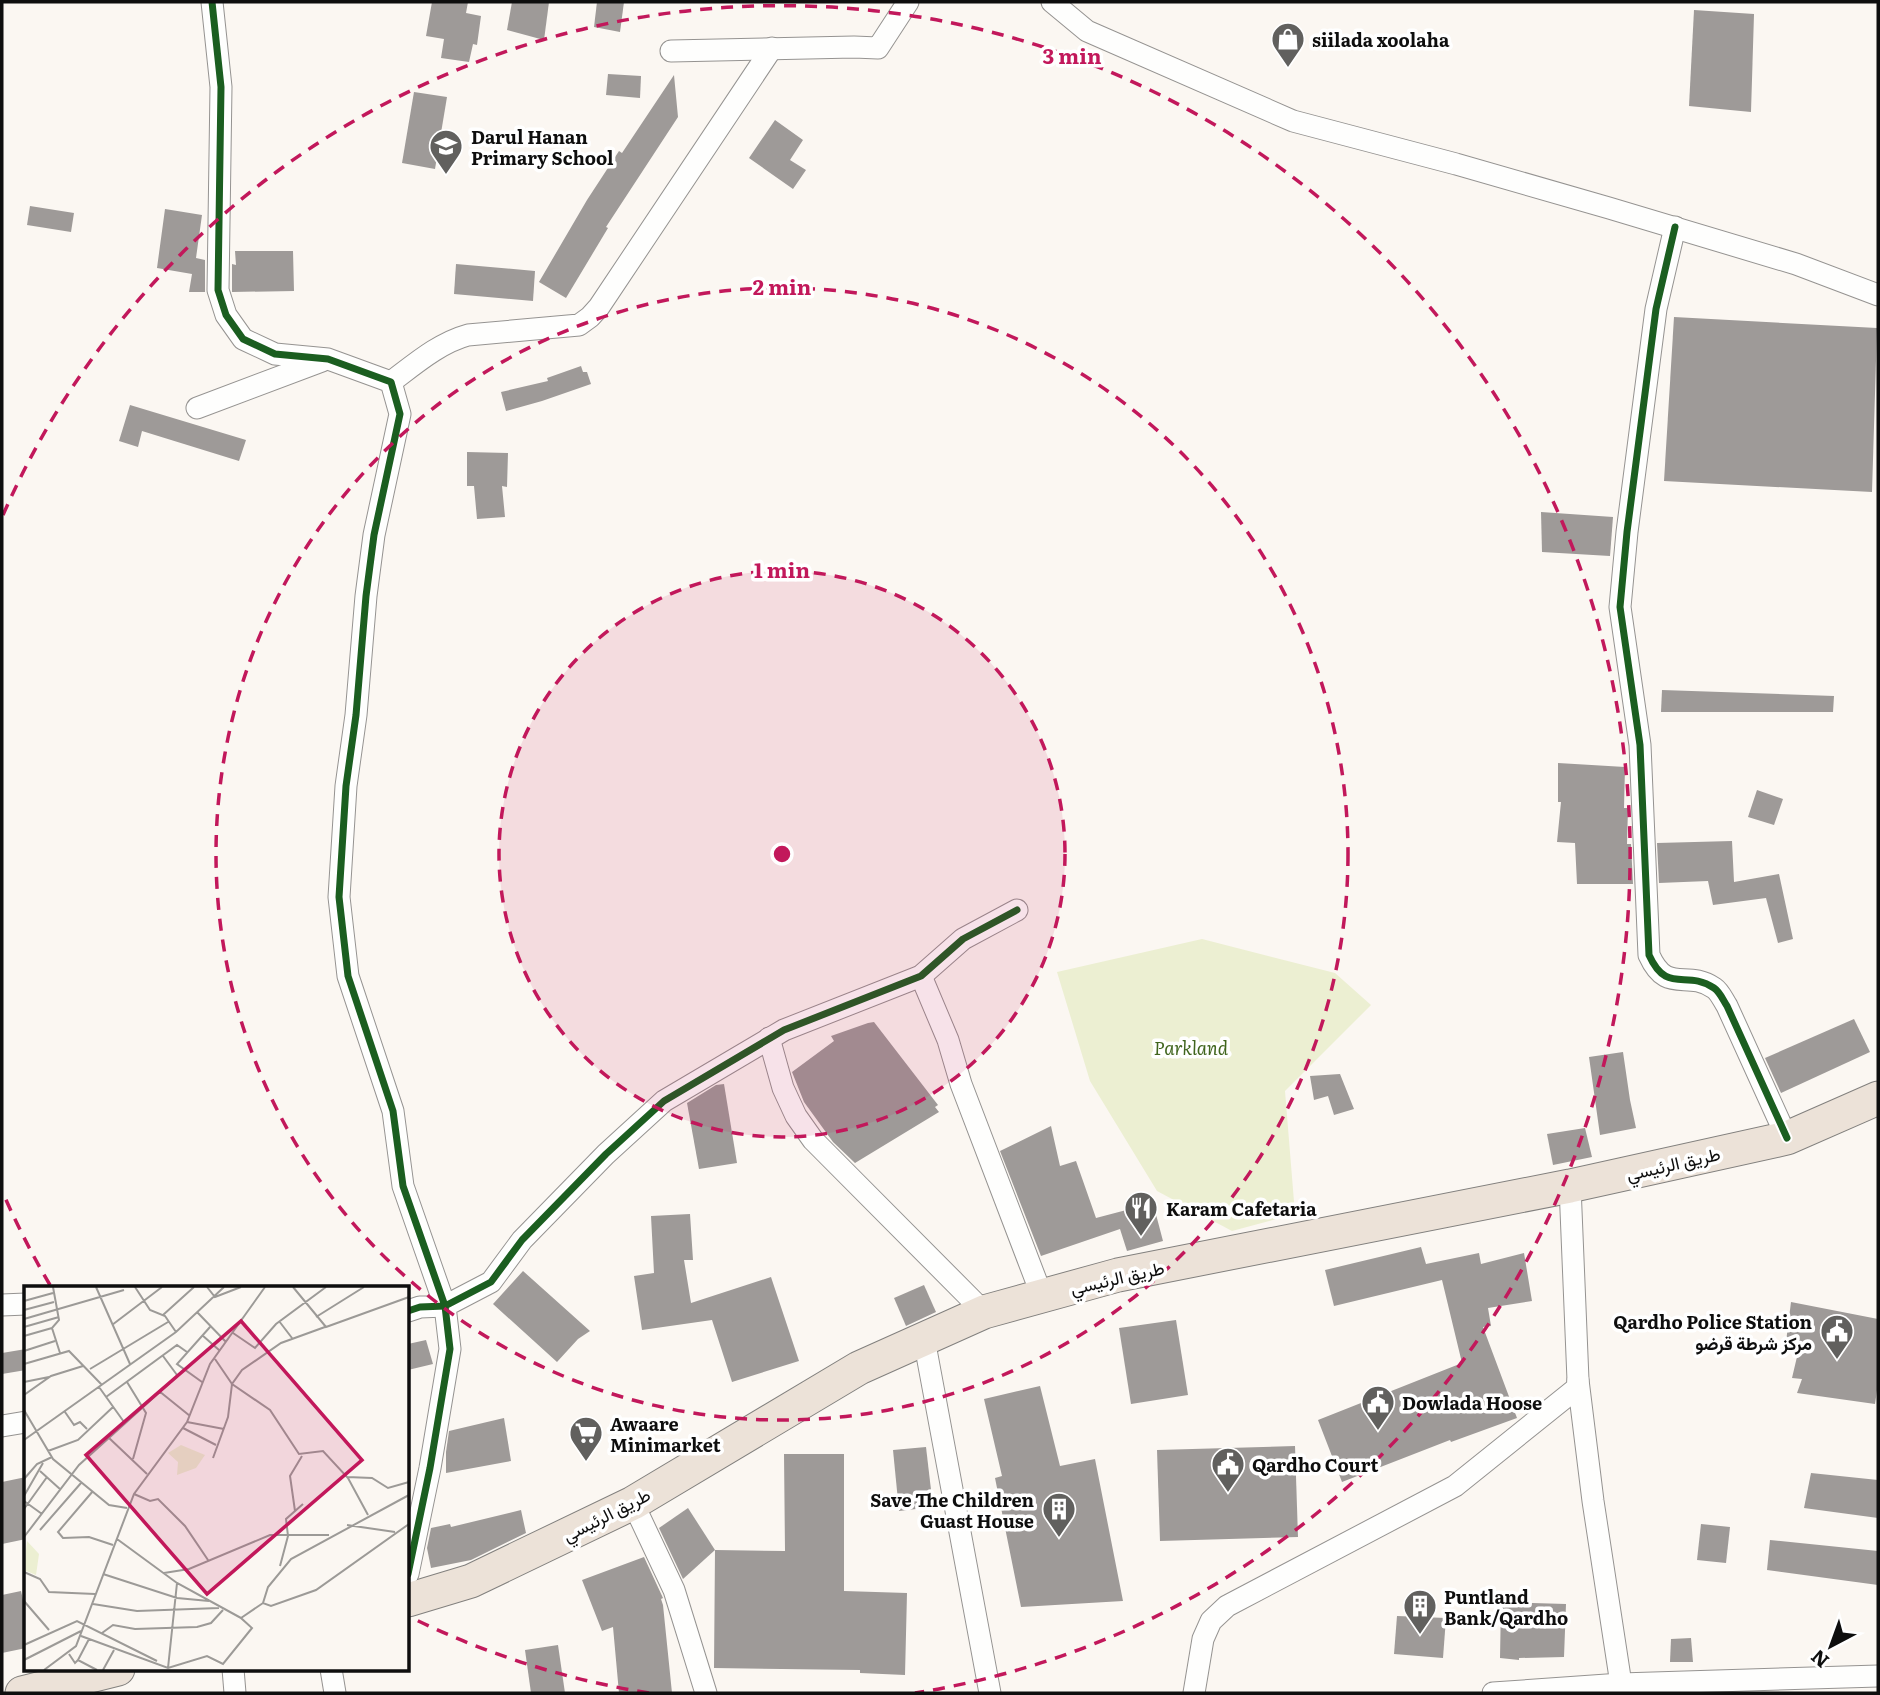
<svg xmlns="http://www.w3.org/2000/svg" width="1880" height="1695" viewBox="0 0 1880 1695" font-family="Literata,Vazirmatn,serif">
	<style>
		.green { fill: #ecefd2 }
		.building { fill: #9e9a98 }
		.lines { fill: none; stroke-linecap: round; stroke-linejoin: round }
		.minor-casing { stroke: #959391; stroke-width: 23 }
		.primary-casing { stroke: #82807e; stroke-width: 35 }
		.minor { stroke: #fefefd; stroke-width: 21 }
		.primary { stroke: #ece2d8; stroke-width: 33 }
		.cycleway-casing { stroke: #fff; stroke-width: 11 }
		.cycleway { stroke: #1b5e20; stroke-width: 7 }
		.ring { fill: none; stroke: #c2185b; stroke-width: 3.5; stroke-dasharray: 12 9 }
		.labels { text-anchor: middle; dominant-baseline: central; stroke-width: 7; stroke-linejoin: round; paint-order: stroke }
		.poi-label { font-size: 18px; font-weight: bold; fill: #0e0e0e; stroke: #fff; text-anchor: start }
		.park-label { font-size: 18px; font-style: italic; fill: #40651e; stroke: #fff }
		.street-label { font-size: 18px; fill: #0e0e0e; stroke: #fff }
		.inset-road { fill: none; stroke: #9c9a97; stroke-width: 2 }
		.view { fill: #c2185b; fill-opacity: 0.15; stroke: #c2185b; stroke-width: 3.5 }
		.inset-edge { fill: none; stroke: #0e0e0e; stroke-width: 3.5 }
		.centre { fill: #c2185b; stroke: #fff; stroke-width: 3.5 }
		.ring-label { font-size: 21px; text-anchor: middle; font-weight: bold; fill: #c2185b; stroke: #fff; stroke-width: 7; stroke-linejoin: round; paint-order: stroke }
	</style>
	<rect width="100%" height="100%" fill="#fbf7f2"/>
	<polygon class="green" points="1202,939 1335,973 1371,1005 1285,1091 1295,1214 1232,1231 1157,1191 1090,1081 1057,972"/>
	<g class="building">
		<polygon points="432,2 468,2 466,13 481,16 477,45 473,44 469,62 441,58 444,39 426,36"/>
		<polygon points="512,2 549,2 544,40 507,30"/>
		<polygon points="597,2 624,2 620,32 594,27"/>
		<polygon points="1694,10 1754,14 1751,112 1689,106"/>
		<polygon points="608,74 641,76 640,98 606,95"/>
		<polygon points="674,75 678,117 606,227 608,228 566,298 539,282 587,200 619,151 622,153"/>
		<polygon points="414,92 447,97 435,169 402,163"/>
		<polygon points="775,120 803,140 790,160 806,170 793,189 749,158"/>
		<polygon points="30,206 74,213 71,232 27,225"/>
		<polygon points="165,209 202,215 196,258 205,260 205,292 189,292 192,274 157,268"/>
		<polygon points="235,251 293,251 294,291 232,292 232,264 236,265"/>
		<polygon points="456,264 535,271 533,301 454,294"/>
		<polygon points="1674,317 1877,328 1872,492 1664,481"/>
		<polygon points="581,366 583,372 587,372 591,384 542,401 506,411 501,392 548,381 547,378"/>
		<polygon points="130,405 246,440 239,461 142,431 138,447 119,441"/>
		<polygon points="467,452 508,453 507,487 502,486 505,517 477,519 474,486 467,486"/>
		<polygon points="1541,512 1613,517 1610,556 1542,552"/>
		<polygon points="1662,690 1834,696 1833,712 1661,712"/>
		<polygon points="1558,763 1625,767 1624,808 1628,808 1627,844 1631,844 1633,884 1577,884 1575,843 1557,842 1561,802 1558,802"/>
		<polygon points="1757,790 1783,799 1774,825 1748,817"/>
		<polygon points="1732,841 1734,882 1779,874 1793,939 1778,943 1766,898 1713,905 1708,881 1659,883 1657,843"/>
		<polygon points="1854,1019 1870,1052 1781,1093 1765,1058"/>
		<polygon points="874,1022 938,1105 935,1107 939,1112 855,1163 833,1142 804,1102 792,1072 834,1041 831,1036 868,1023"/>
		<polygon points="1623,1052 1630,1100 1636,1128 1600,1135 1589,1057"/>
		<polygon points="1340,1074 1354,1109 1334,1115 1328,1096 1314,1100 1310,1076"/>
		<polygon points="724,1084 737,1163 699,1169 687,1103 716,1085"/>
		<polygon points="1051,1126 1060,1166 1076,1161 1096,1218 1153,1203 1163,1241 1127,1251 1120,1229 1041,1256 1000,1151"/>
		<polygon points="1585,1128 1592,1157 1553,1165 1547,1134"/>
		<polygon points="690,1214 693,1260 684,1260 691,1303 771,1277 799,1361 732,1382 712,1320 642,1330 634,1276 654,1273 651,1216"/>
		<polygon points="1421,1247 1426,1264 1479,1253 1481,1264 1524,1253 1532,1301 1488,1308 1491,1326 1483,1327 1517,1418 1451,1442 1450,1440 1342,1482 1318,1420 1462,1363 1442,1280 1334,1306 1325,1270"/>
		<polygon points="523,1271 590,1331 578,1339 557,1362 493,1304"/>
		<polygon points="924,1285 936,1312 906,1326 894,1298"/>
		<polygon points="1791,1302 1878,1319 1878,1383 1875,1404 1797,1393 1802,1379 1792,1378 1800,1344 1786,1342"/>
		<polygon points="1176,1320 1188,1395 1131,1404 1119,1328"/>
		<polygon points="426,1340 433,1364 408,1370 408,1344"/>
		<polygon points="26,1349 26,1370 2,1374 2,1353"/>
		<polygon points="1040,1386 1060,1466 1095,1459 1123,1601 1021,1607 995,1478 1002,1476 984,1399"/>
		<polygon points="504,1418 511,1461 446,1473 446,1452 449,1431"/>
		<polygon points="1295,1446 1298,1537 1160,1541 1157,1450"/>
		<polygon points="926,1447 933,1507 899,1511 893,1450"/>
		<polygon points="784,1454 844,1454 844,1591 907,1593 905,1675 860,1673 860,1670 714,1668 715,1550 785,1551"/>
		<polygon points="1811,1473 1878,1480 1878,1518 1804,1508"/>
		<polygon points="26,1477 26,1539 2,1544 2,1482"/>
		<polygon points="688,1508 715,1550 683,1579 659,1528"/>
		<polygon points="521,1510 526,1533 471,1560 431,1568 427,1548 431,1528 450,1524 451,1527"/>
		<polygon points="1701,1524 1730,1527 1726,1563 1697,1560"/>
		<polygon points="1770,1540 1878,1551 1878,1585 1767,1570"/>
		<polygon points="644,1557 663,1598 661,1599 663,1605 672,1693 619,1693 613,1627 602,1631 582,1580"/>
		<polygon points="21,1591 26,1613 26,1648 2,1653 2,1595"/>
		<polygon points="1501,1602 1566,1604 1564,1657 1519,1658 1519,1660 1500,1658"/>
		<polygon points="1397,1616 1446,1618 1443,1658 1394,1654"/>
		<polygon points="1691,1638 1693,1662 1670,1662 1671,1639"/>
		<polygon points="558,1645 565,1693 531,1693 525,1650"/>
	</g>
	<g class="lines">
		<defs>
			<g id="minor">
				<polyline points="212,2 221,87 218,290 226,315 243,339 275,354 328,359 391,382 400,414 374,535 366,596 356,715 346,786 339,897 348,976 393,1111 403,1186 445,1306 420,1307 408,1311"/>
				<polyline points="1052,2 1087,31 1293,121 1456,164 1609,208 1796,264 1878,295"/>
				<polyline points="671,51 854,47 878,48 908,2"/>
				<path d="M1675,227L1656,309L1627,532L1620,607L1640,745L1649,955C1667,995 1686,969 1714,988C1720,992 1723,1000 1727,1006L1787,1138"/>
				<path d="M391,382C415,364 439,343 468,335L579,325L590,317L599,307L772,48"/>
				<polyline points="197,408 322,361"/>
				<polyline points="921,976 948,1040 961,1084 1042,1296"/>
				<polyline points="769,1038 783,1088 796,1116 813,1140 984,1312"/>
				<polyline points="1570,1186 1578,1380 1593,1501 1621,1684"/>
				<polyline points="2,1305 26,1304"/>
				<polyline points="924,1339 990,1693"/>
				<polyline points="2,1426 26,1422"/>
				<polyline points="633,1503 674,1590 706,1693"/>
				<polyline points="408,1574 430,1468 450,1349 445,1306 491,1282 522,1240 606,1154 664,1101 784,1030 921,976 963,939 1017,910"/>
				<polyline points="233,1669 235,1693"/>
				<polyline points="331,1669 335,1693"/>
				<polyline points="1194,1693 1203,1639 1211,1621 1227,1606 1455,1486 1577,1388 1578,1380"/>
				<polyline points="1493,1693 1621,1684 1878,1676"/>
			</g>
			<g id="primary">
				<polyline points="408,1600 471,1581 633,1503 859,1368 984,1312 1118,1275 1570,1186 1787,1138 1878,1098"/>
				<polyline points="22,1693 118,1669"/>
			</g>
		</defs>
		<use href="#minor" class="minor-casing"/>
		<use href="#primary" class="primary-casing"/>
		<use href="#minor" class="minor"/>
		<use href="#primary" class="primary"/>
		<defs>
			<g id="cycleway">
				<polyline points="212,2 221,87 218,290 226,315 243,339 275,354 328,359 391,382 400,414 374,535 366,596 356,715 346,786 339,897 348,976 393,1111 403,1186 445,1306 420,1307 408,1311"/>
				<path d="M1675,227L1656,309L1627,532L1620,607L1640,745L1649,955C1667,995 1686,969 1714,988C1720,992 1723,1000 1727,1006L1787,1138"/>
				<polyline points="408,1574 430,1468 450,1349 445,1306 491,1282 522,1240 606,1154 664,1101 784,1030 921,976 963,939 1017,910"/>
			</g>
		</defs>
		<use href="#cycleway" class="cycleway-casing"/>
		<use href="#cycleway" class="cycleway"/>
	</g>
	<circle cx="782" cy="854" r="283" fill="#c2185b" fill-opacity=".12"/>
	<g class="ring">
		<circle cx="782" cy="854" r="283"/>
		<circle cx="782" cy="854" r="566"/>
		<path d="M649 1693A849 849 0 0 1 410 1617M50 1285A849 849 0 0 1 3 1193M3 515A849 849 0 1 1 915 1693"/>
	</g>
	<defs>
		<symbol id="shop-pin" viewBox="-11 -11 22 30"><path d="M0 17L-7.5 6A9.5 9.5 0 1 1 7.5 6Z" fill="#61605e" stroke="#fff"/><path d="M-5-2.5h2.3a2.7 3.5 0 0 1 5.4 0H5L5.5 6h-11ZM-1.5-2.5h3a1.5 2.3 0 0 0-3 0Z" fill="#fff"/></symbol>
		<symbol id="school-pin" viewBox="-11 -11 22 30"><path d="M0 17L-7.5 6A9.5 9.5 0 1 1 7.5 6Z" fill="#61605e" stroke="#fff"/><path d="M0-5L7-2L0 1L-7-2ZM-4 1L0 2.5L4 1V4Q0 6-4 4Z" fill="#fff"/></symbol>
		<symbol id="restaurant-pin" viewBox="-11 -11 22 30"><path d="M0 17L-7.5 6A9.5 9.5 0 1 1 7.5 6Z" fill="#61605e" stroke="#fff"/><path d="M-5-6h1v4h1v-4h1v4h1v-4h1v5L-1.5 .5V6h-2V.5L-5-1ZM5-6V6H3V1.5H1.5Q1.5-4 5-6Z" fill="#fff"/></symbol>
		<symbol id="civic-pin" viewBox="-11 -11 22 30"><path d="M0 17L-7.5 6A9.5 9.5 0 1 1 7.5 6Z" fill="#61605e" stroke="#fff"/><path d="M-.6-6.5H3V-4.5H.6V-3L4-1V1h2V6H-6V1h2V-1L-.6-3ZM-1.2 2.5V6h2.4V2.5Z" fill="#fff"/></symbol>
		<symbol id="supermarket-pin" viewBox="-11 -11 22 30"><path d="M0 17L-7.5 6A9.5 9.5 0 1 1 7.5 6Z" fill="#61605e" stroke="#fff"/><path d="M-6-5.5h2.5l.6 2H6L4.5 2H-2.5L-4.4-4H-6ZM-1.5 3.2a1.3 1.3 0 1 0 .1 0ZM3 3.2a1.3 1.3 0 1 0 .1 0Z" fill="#fff"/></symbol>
		<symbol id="building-pin" viewBox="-11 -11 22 30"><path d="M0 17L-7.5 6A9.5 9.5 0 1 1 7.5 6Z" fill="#61605e" stroke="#fff"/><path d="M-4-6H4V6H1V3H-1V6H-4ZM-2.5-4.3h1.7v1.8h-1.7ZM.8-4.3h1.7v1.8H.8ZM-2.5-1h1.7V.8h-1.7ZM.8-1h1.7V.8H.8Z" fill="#fff"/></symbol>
	</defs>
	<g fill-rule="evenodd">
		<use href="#shop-pin" x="1269" y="20" width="38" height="52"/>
		<use href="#school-pin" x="427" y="127" width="38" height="52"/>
		<use href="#restaurant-pin" x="1122" y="1189" width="38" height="52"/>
		<use href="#civic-pin" x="1818" y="1312" width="38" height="52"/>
		<use href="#civic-pin" x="1359" y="1383" width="38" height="52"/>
		<use href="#supermarket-pin" x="567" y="1414" width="38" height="52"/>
		<use href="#civic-pin" x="1209" y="1445" width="38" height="52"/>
		<use href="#building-pin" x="1040" y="1490" width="38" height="52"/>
		<use href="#building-pin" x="1401" y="1587" width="38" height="52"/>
	</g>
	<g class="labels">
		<g class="poi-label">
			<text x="1312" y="39">siilada xoolaha</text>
			<text x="471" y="136">Darul Hanan<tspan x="471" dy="21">Primary School</tspan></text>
			<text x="1166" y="1208">Karam Cafetaria</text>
			<text x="1812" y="1321" text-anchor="end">Qardho Police Station<tspan x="1812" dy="21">مركز شرطة قرضو</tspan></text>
			<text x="1402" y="1402">Dowlada Hoose</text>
			<text x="610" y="1423">Awaare<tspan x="610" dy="21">Minimarket</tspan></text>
			<text x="1252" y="1464">Qardho Court</text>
			<text x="1034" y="1499" text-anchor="end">Save The Children<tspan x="1034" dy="21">Guast House</tspan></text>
			<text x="1444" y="1596">Puntland<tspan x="1444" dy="21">Bank/Qardho</tspan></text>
		</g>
		<g class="park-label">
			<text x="1191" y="1047">Parkland</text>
		</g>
		<g class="street-label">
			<text transform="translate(1673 1163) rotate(-13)">طريق الرئيسي</text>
			<text transform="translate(1117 1277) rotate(-13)">طريق الرئيسي</text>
			<text transform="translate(606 1514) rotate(-27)">طريق الرئيسي</text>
		</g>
	</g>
	<g transform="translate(24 1286)">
		<rect width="385" height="385" fill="#fbf7f2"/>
		<path d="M157,159L181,169L172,182L153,189L154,176L144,167ZM3,255L15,268L12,289L0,284Z" fill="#ecefd2"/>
		<path class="inset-road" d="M29,1L35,34L28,42L36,67M72,1L106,78M111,1L126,24L141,30L152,46M183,1L191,11L217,1M269,1L302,41L385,11M0,15L29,7M0,24L30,16M173,26L202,56M139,29L170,1M292,31L340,1M0,33L100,4M255,35L268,52M88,39L138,1M0,41L35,31M301,41L257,57L218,84L208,98L246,124L275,168L299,165L324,192L344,229M209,47L231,62L252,38L302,1M178,49L195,64M0,50L28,42M0,65L31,55M139,70L153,89M0,78L45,65L78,99M66,83L144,36M0,96L25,91M103,96L122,127L109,173M178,96L153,78L186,41M75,101L100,136M135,105L166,130M0,109L27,90L59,80M82,111L153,59L163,66M0,124L29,173L85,219L103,222M41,126L50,139L56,136L63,143M163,136L200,143M159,142L192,159M84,151L123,188M0,154L152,46L200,1M24,165L54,154L89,121M189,172L204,131L208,98L191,73M16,185L37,204M323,191L348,192L364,202L385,196M0,193L13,178L28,171M69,205L34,246L39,252L65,251L89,259M110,208L126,215L134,213L161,240L184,274M0,210L19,177M0,215L18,228M0,223L23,191M271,225L266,190L278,170M323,239L371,246M16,244L57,197M0,251L55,179L159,85M93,253L153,297L217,332M256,280L264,250L262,233L279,218M0,286L16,293L25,306L71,308M140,287L165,283L246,249H305M79,288L153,312L185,315M0,315L25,344M239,317L244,301L267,273L385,209M69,318L113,325L195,322M78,347L89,339L111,343L173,341L187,337L199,324M57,350L144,382L183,370L199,378L228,342L217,332L239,317L247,320L292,304L385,238M0,359L53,335L133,375M45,368L51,377L54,374L73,384M0,374L57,345M54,374L65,353M144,382L153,297M20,384L52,360L110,208L163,136L186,78L241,1M79,384L90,364"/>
		<path class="view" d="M217,35L338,174L183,308L62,169Z"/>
		<rect width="385" height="385" class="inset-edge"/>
	</g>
	<circle cx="782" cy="854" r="10" class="centre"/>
	<g class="ring-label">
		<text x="1072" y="64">3 min</text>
		<text x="782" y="295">2 min</text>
		<text x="782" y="578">1 min</text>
	</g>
	<rect width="1880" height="1695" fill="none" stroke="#0e0e0e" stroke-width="7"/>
	<g transform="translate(1831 1646) rotate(221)" stroke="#ffffff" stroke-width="5" paint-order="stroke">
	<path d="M0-5L12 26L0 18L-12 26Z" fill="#0e0e0e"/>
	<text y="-10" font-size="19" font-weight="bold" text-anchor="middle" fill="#0e0e0e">N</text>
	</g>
</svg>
